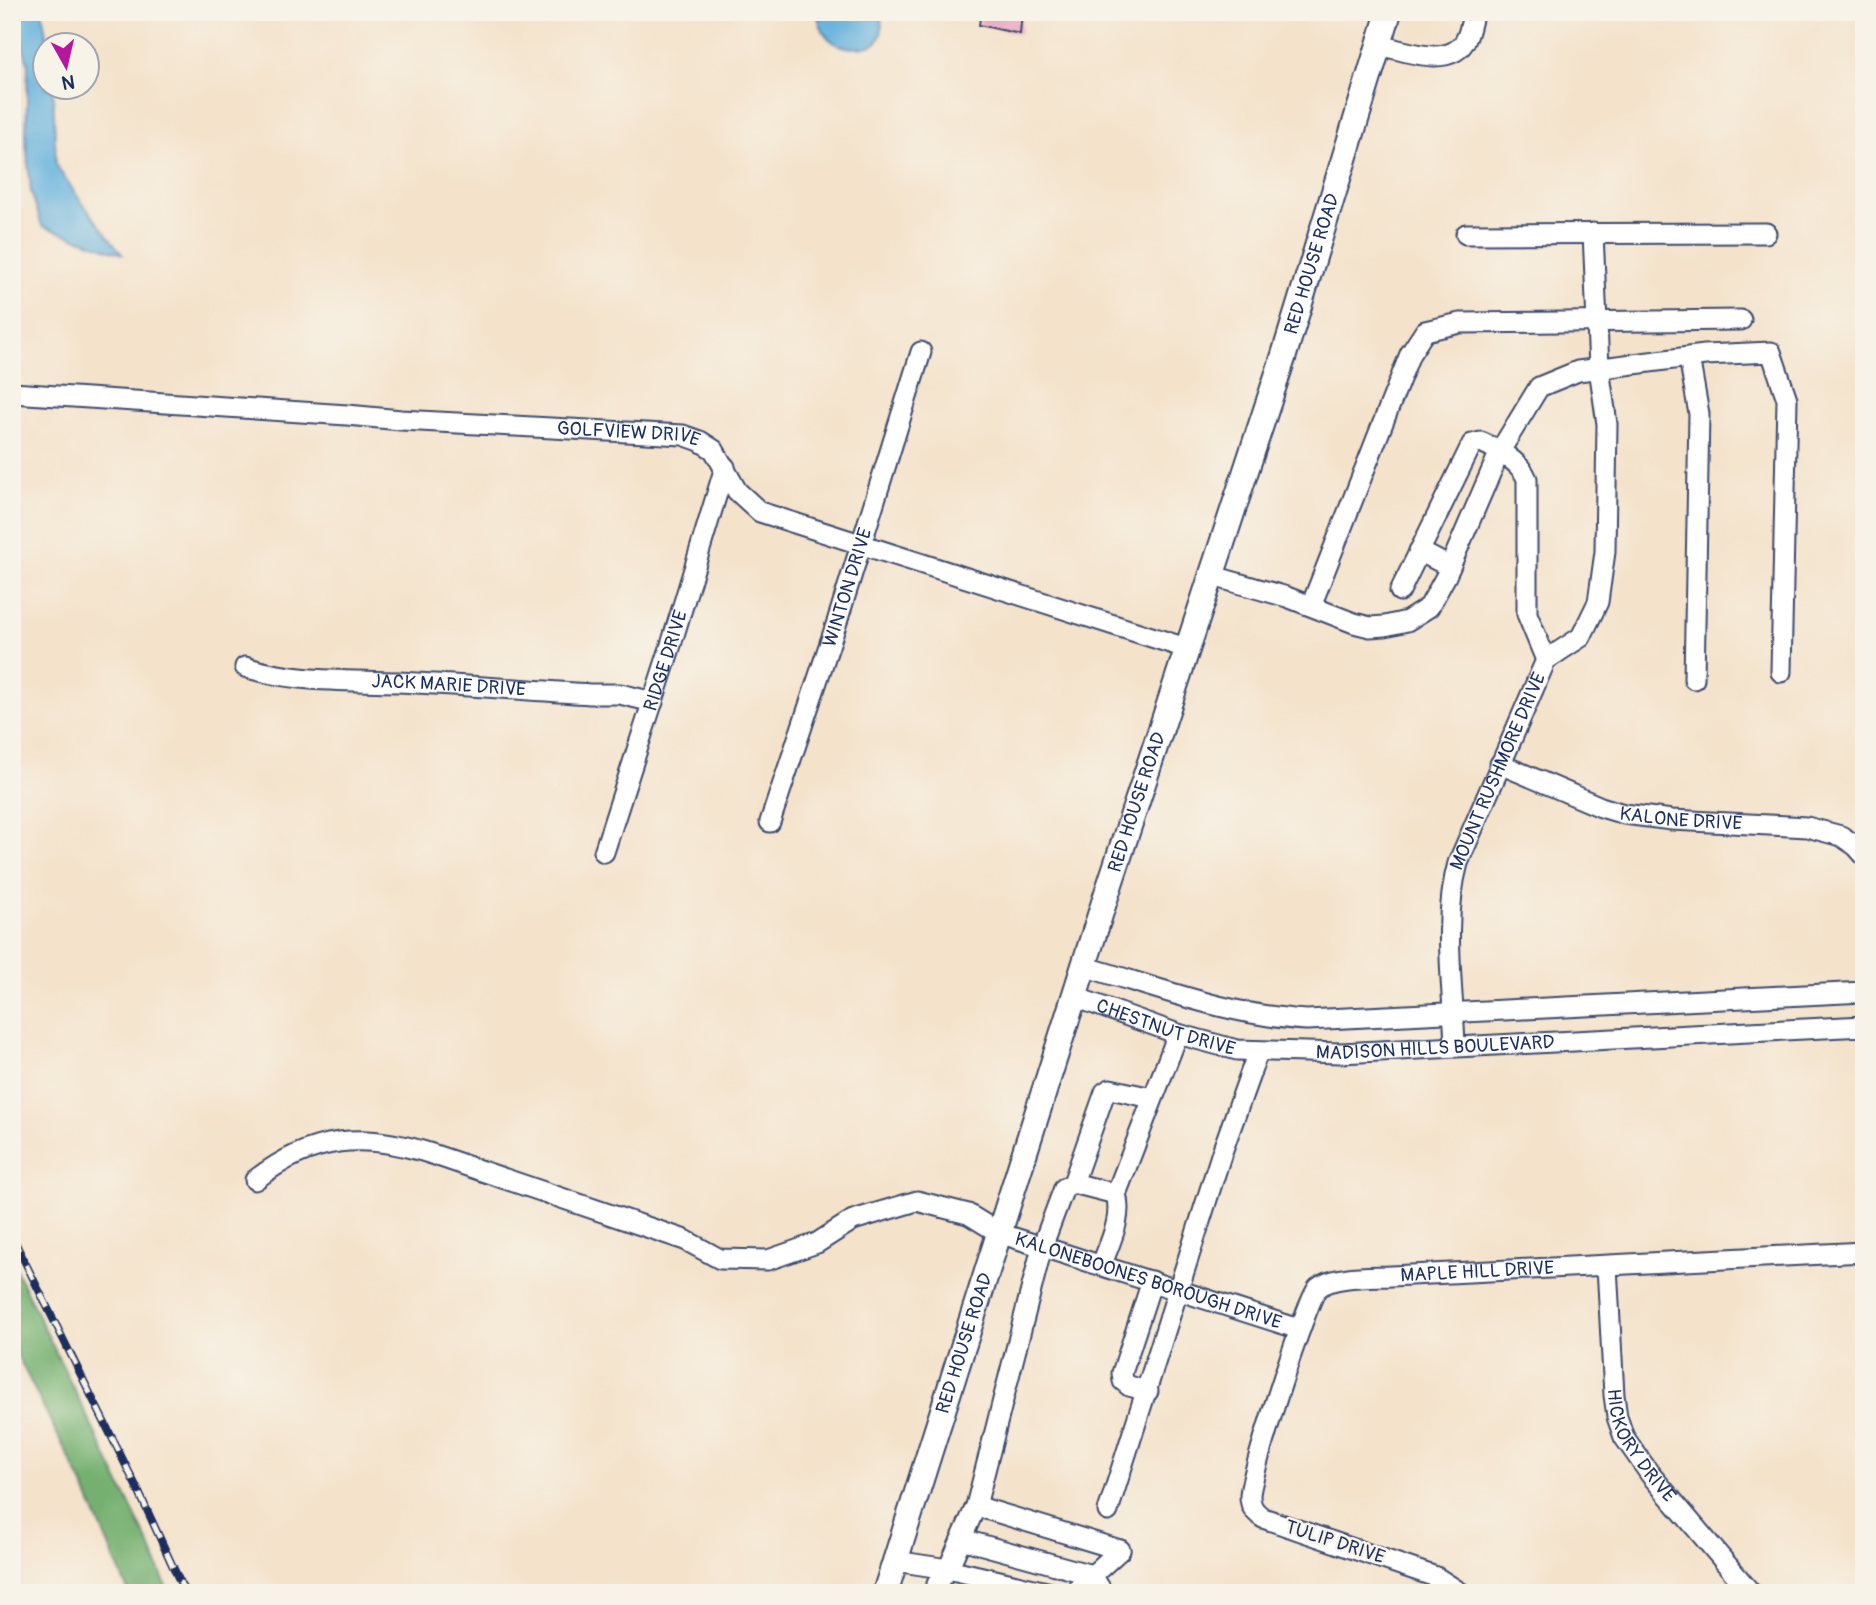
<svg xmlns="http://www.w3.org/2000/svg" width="1876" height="1605" viewBox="0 0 1876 1605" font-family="Pangolin,sans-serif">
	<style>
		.forest { fill: #74b070; stroke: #487067; stroke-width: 2 }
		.water { fill: #64b1dd; stroke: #40709e; stroke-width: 2 }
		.building { fill: #e6a4c0 }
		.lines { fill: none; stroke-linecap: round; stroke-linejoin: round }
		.minor-casing { stroke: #3c4a6e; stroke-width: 23 }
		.major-casing { stroke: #3c4a6e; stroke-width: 28 }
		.minor { stroke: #fff; stroke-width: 19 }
		.major { stroke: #fff; stroke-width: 24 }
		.rail-casing { stroke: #1b2f5e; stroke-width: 8 }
		.rail { stroke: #f7f3e8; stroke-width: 5; stroke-dasharray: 16; stroke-linecap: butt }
		.labels { text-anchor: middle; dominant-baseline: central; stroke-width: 5; stroke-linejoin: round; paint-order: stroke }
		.street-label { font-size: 19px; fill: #1b2f5e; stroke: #f7f3e8 }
	</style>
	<rect width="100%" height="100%" fill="#f7f3e8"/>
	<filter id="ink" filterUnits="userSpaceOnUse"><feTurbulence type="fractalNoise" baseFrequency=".0143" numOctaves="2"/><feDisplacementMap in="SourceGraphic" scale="14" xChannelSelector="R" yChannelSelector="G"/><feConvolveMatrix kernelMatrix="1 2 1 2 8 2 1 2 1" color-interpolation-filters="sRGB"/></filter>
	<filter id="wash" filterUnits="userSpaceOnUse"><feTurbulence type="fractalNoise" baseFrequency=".00686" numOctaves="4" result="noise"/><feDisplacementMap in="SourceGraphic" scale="28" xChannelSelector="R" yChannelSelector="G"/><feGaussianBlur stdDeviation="1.57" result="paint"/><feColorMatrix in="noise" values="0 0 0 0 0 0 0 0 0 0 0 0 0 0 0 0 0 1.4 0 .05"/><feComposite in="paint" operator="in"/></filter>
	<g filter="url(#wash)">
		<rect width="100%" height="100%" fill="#f4e2ca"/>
		<polygon class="forest" points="12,1262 149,1544 169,1593 129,1593 84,1487 12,1345"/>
		<g class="water">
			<polygon points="12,12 42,12 48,45 46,46 46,88 53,88 56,165 78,197 122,254 42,226 31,192 26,142 28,63"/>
			<path d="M817,12H881C881,18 883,29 881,35C876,52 843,50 832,41C823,35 819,22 817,12Z"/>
		</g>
		<g id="blocks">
			<polygon class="building" points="981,12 1022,12 1020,34 979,25"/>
		</g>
	</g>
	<g filter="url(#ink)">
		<use href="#blocks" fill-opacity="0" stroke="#3c4a6e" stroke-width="2"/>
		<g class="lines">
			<defs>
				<g id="minor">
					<path d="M1379,45C1403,50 1451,70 1466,39C1470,31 1471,21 1474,12"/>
					<polyline points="1466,234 1766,233"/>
					<polyline points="1689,357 1699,414 1694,679"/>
					<path id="s1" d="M12,393L347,415L401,420L683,435L700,441L714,450L737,491L760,512L1189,649"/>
					<polyline points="1419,551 1450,567"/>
					<polyline points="1213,576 1287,597 1354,623 1370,627 1385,626 1407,621 1429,607 1446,576 1500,451 1539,387 1578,371 1705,355 1771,352 1787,399 1781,672"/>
					<path d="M1400,591L1472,444L1481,442C1498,450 1520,461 1527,479V614L1546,660"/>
					<polyline points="1311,606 1410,354 1425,331 1460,323 1741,320"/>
					<path id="s2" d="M245,667C295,683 346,680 398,682C462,685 526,690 590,694H620L653,702"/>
					<path id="s3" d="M1500,764L1601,807L1624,814L1672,820L1807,827L1841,836L1856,846L1864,855"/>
					<path id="s4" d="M770,822L837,622L921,352"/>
					<path id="s5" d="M604,852L671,645L725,467"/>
					<path d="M1083,966C1156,987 1230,1016 1307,1020L1864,992"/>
					<path id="s6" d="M1075,997L1178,1034L1237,1050L1341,1053L1864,1026"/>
					<path id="s7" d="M1455,1046C1453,985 1442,922 1458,863L1546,660L1581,637L1598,602L1605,552L1607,424L1599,368L1593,233"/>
					<path id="s8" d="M255,1180C313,1135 364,1132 432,1154L685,1240L720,1259L768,1260L817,1243L853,1220L917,1201L968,1214L999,1233L1299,1329"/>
					<polyline points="1073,1183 1116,1194"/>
					<path d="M1102,1264C1110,1242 1123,1218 1116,1194L1178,1034"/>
					<path id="s9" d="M1607,1266L1614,1395L1617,1417L1624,1437L1650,1474L1751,1593"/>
					<polyline points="1148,1391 1129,1386 1123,1381 1122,1373 1152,1281"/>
					<polyline points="976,1506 1120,1550"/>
					<polyline points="1108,1511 1222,1152 1258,1052"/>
					<polyline points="961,1539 1092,1575 1103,1593"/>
					<polyline points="895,1561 948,1569 1051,1593"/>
					<polyline points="935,1593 937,1584 948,1569 976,1506 1042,1247 1064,1188 1073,1183 1105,1092 1110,1089 1152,1098"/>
					<polyline points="1073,1593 1120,1550"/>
					<path id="s10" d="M1461,1593L1436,1577L1263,1518C1255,1512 1250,1507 1250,1496C1250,1477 1307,1298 1318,1288C1333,1275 1372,1277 1391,1276L1864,1252"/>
					<polyline points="1863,1593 1864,1592"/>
				</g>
				<g id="major">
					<path id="s11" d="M885,1593L1107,893L1284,355L1389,12"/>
				</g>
			</defs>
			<use href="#minor" class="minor-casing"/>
			<use href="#major" class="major-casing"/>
			<use href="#minor" class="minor"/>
			<use href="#major" class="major"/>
			<defs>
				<polyline id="rail" points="12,1236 137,1488 185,1593"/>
			</defs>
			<use href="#rail" class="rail-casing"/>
			<use href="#rail" class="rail"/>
		</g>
	</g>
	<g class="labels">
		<g class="street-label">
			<text stroke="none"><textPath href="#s11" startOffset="1396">RED HOUSE ROAD</textPath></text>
			<text stroke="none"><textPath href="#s1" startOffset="618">GOLFVIEW DRIVE</textPath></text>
			<text stroke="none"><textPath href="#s4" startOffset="247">WINTON DRIVE</textPath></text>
			<text stroke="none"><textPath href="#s5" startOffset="201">RIDGE DRIVE</textPath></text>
			<text stroke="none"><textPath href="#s2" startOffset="205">JACK MARIE DRIVE</textPath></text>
			<text stroke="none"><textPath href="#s7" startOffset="284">MOUNT RUSHMORE DRIVE</textPath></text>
			<text stroke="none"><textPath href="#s11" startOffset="830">RED HOUSE ROAD</textPath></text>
			<text stroke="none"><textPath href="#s3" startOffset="191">KALONE DRIVE</textPath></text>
			<text stroke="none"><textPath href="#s6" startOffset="96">CHESTNUT DRIVE</textPath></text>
			<text stroke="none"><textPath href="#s6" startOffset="369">MADISON HILLS BOULEVARD</textPath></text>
			<text stroke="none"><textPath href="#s10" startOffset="620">MAPLE HILL DRIVE</textPath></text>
			<text stroke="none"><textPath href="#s8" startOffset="950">KALONEBOONES BOROUGH DRIVE</textPath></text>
			<text stroke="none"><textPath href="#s11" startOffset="262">RED HOUSE ROAD</textPath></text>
			<text stroke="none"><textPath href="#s9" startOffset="187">HICKORY DRIVE</textPath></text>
			<text transform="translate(1335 1542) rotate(18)">TULIP DRIVE</text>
		</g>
	</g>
	<rect width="1876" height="1605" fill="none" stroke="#f7f3e8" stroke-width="42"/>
	<g transform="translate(66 66) rotate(172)"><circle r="33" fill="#f7f3e8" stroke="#9fa5b1" stroke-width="2"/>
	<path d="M0-5L12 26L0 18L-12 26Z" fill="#b5179e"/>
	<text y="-10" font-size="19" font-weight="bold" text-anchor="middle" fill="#1b2f5e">N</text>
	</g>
</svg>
